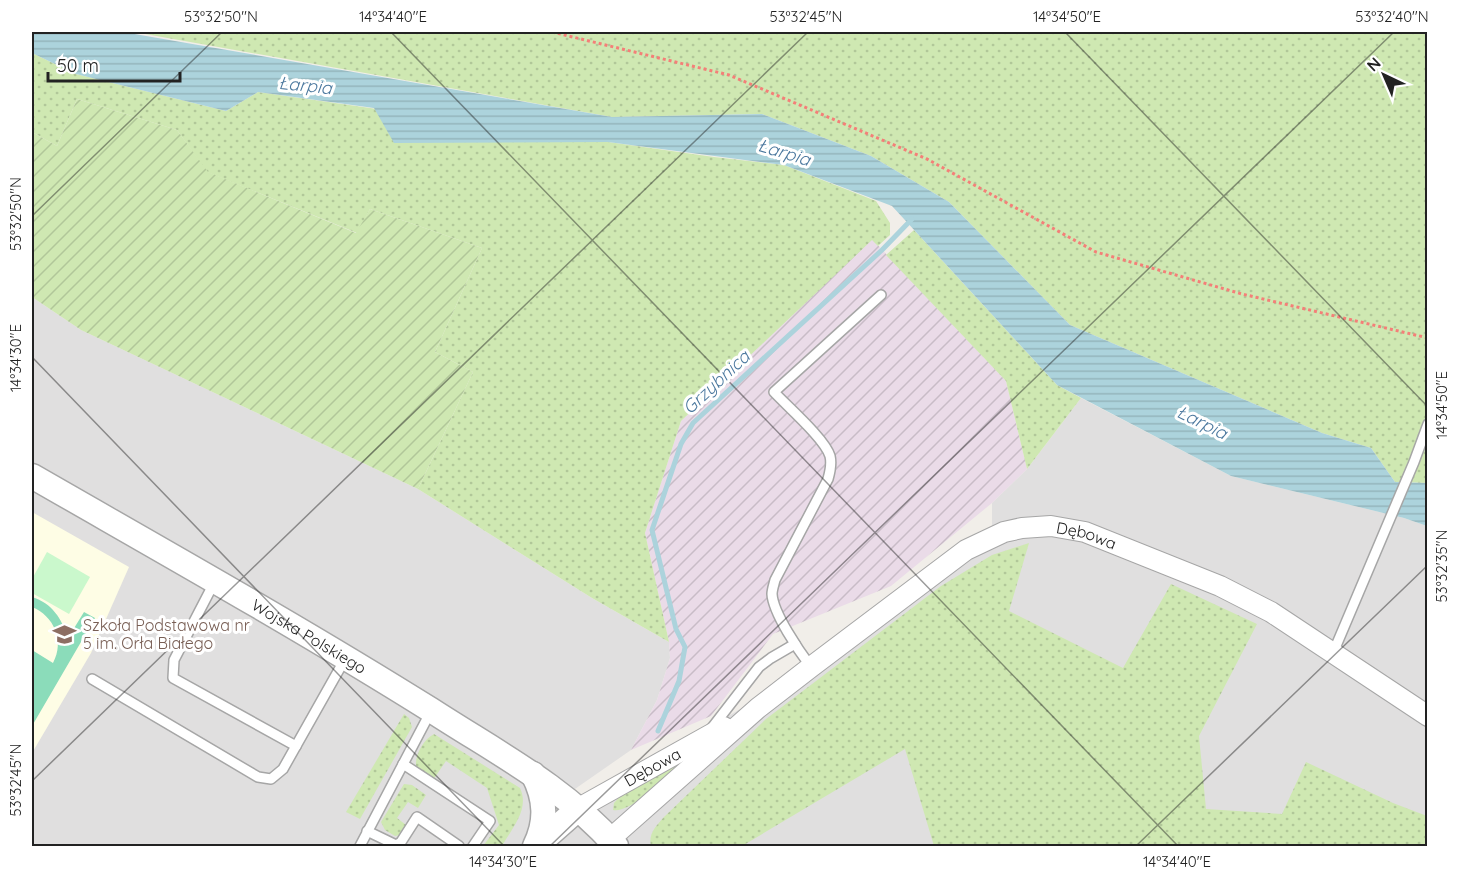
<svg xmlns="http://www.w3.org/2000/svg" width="1459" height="878" viewBox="0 0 1459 878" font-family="Quicksand,sans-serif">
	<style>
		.residential { fill: #e0dfdf }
		.industrial { fill: url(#industrial-furrows) }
		.education { fill: #fefde5 }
		.grass { fill: url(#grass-dots) }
		.park { fill: #caf8cc }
		.garden { fill: url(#garden-furrows) }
		.pitch { fill: #8bdcba }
		.water { fill: url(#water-rules) }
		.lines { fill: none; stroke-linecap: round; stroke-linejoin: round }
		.stream { stroke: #acd3dc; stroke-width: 5 }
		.service-casing { stroke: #a6a6a6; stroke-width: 12 }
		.minor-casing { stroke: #a6a6a6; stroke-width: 22 }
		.tertiary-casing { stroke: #a6a6a6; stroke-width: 27 }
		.path { stroke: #f47f78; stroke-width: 3; stroke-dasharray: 3 3; stroke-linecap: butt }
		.service { stroke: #fff; stroke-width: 9 }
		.minor { stroke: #fff; stroke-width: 20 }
		.tertiary { stroke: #fff; stroke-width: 24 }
		.ticks { fill: none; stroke: #222; stroke-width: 1.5; stroke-opacity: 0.45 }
		.labels { text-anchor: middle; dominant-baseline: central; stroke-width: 6; stroke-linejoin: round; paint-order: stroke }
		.street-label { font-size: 16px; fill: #222; stroke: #fff }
		.education-label { font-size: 16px; fill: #785e54; stroke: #fff; text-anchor: start }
		.water-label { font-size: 18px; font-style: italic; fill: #4b789e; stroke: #fff }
		.neatline { fill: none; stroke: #222; stroke-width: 2 }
		.ticks-label { font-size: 15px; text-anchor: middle; fill: #222 }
	</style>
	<defs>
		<pattern id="industrial-furrows" width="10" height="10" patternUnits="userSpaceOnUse" patternTransform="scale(1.5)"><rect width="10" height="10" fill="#eadbe8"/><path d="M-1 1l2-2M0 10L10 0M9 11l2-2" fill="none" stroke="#c8bcc7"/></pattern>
		<pattern id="grass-dots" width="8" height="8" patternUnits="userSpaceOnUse" patternTransform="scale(1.5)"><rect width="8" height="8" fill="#cfe8b2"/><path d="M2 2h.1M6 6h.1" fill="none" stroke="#b1c799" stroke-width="1.8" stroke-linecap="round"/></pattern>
		<pattern id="garden-furrows" width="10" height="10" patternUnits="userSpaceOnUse" patternTransform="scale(1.5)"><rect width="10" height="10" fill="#cfe8b2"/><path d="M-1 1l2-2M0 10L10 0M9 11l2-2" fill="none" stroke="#b1c799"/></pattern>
		<pattern id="water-rules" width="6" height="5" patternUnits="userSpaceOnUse" patternTransform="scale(1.5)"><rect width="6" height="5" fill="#acd3dc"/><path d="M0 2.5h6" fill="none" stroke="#94b5bc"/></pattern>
	</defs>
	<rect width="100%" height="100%" fill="#f1eee9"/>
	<g class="residential">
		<polygon points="32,297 81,330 418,489 592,598 669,642 670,658 657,700 631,750 572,791 32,469"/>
		<polygon points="1081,398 1231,476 1404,518 1427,526 1427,846 32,846 32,487 230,598 561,803 589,793 688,739 756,700 962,543 992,527 992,503 1027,469"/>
	</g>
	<polygon class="industrial" points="872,239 1006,381 1027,469 992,503 891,586 773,634 711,716 631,750 657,700 670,658 669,642 645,533 681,421"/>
	<polygon class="education" points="32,512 129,567 91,653 32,753"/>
	<g class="grass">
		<polygon points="134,32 1427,32 1427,483 1395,482 1371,448 1322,433 1070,325 949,202 871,156 762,114 612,117"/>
		<polygon points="32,53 76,74 226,111 258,92 714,157 784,165 876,201 890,223 890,235 878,246 872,240 681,421 645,533 669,642 592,598 418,489 473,372 435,352 482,248 370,209 357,233 207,172 177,130 77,99 57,146 32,132"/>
		<polygon points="914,230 1057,385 1081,398 1027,469 1006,381 886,255"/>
		<path d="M1029,543L1009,611L1123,668L1171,584L1257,624L1199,736L1206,809L1282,814L1306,762L1393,803L1427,816V846H934L905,749L742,846H651C648,834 656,826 664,817L766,719L941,586L992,555Z"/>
		<polygon points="404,714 409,718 412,727 360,819 346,812"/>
		<path d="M434,734L520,788C530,809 512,828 502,846H483L499,825L487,788L446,761L433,780L416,766C415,754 424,739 434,734Z"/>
		<path d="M707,745C690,759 632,815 613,810L614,803L624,792Z"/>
		<polygon points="404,784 412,785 426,795 418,808 408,802 397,818 406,825 400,835 395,836 385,830 381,822"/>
	</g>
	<polygon class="park" points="47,552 90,577 69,614 32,593 32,579"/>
	<polygon class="garden" points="77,99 177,130 208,172 356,233 370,209 482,248 435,352 473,372 418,489 81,330 32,297 32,132 57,146"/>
	<path class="pitch" d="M32,597C52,603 62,619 68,638L84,612L95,618L32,726V650L53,663C65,641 54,616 32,607Z"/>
	<polygon class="water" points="32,32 123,32 612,117 762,114 871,156 949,202 1070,325 1322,433 1371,448 1395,482 1427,483 1427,526 1404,518 1231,476 1057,385 892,206 784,165 608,142 394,143 374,108 258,92 226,111 76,74 32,53"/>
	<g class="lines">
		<polyline class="stream" points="658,731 679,681 685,647 676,629 652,530 681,444 693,423 882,250 912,219"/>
		<defs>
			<g id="service">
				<polyline points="215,581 174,660 173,678 296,746"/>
				<polyline points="1333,653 1414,462 1428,424"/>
				<path d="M811,667C799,651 773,613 772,594C772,590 774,584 775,580L828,479C830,472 832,464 830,456C825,439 787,406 774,392L881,295"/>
				<polyline points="92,679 258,777 271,779 283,769 345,659"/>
				<polyline points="711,729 759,667 771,658 795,644"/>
				<polyline points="403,764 490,821 473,846"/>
				<polyline points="367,831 396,845 401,842 417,817 459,846"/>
				<polyline points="360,846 431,711"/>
			</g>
			<g id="minor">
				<path id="s1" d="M579,808L724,727"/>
				<path id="s2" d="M610,839L758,708L811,667L966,550L1004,532L1022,528L1051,526L1085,532L1220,586L1271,612L1428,716"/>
			</g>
			<g id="tertiary">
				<path id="s3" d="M32,476C166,553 300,628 431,710C497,753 563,786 616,846"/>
				<path d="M533,774C546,799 547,822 535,846"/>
				<polyline points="536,846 579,808"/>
			</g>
		</defs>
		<use href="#service" class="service-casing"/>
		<use href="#minor" class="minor-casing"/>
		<use href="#tertiary" class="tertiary-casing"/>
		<polyline class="path" points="552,32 729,75 927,159 1096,252 1242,294 1428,338"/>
		<use href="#service" class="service"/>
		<use href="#minor" class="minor"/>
		<use href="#tertiary" class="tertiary"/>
	</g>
	<path class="ticks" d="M391,32L1178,846M1065,32L1428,407M32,216L222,32M32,357L504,846M32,781L808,32M550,846L1394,32M1136,846L1428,565"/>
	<defs>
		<symbol id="school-bare" viewBox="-9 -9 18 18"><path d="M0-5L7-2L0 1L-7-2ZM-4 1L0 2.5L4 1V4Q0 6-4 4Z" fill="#8d6e63" stroke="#fff" stroke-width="2.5" paint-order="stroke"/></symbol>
	</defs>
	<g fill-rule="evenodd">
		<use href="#school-bare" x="48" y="618" width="33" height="33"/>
	</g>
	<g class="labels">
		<g class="street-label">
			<text stroke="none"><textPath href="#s2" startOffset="585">Dębowa</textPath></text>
			<text stroke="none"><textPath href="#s3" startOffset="320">Wojska Polskiego</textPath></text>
			<text stroke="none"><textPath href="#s1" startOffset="84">Dębowa</textPath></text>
		</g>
		<g class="education-label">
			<text x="83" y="625">Szkoła Podstawowa nr<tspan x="83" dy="18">5 im. Orła Białego</tspan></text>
		</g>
		<g class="water-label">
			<text transform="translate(305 85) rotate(6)">Łarpia</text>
			<text transform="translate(784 152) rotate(17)">Łarpia</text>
			<text transform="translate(716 382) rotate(-43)">Grzybnica</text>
			<text transform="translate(1202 422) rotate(26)">Łarpia</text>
		</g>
	</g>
	<rect width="1459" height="878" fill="none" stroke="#ffffff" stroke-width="66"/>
	<g transform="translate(1384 75) rotate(316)" stroke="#ffffff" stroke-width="4.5" paint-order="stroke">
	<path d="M0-4.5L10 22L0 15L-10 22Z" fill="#222222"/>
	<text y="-9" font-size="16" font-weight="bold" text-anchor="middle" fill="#222222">N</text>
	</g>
	<path d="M48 72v9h132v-9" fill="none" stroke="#222222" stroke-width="3"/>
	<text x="57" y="72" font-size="18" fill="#222222" stroke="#ffffff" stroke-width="4.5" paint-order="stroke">50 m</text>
	<rect x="33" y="33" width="1393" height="812" class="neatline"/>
	<g class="ticks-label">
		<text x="221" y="22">53°32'50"N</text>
		<text x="393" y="22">14°34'40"E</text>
		<text x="806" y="22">53°32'45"N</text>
		<text x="1067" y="22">14°34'50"E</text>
		<text x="1392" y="22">53°32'40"N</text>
		<text transform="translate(16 214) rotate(-90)" y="5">53°32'50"N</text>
		<text transform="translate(16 358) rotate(-90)" y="5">14°34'30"E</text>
		<text transform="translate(1442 405) rotate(-90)" y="5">14°34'50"E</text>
		<text transform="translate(1442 566) rotate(-90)" y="5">53°32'35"N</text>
		<text transform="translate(16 780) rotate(-90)" y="5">53°32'45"N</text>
		<text x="503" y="867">14°34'30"E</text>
		<text x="1177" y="867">14°34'40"E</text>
	</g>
</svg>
